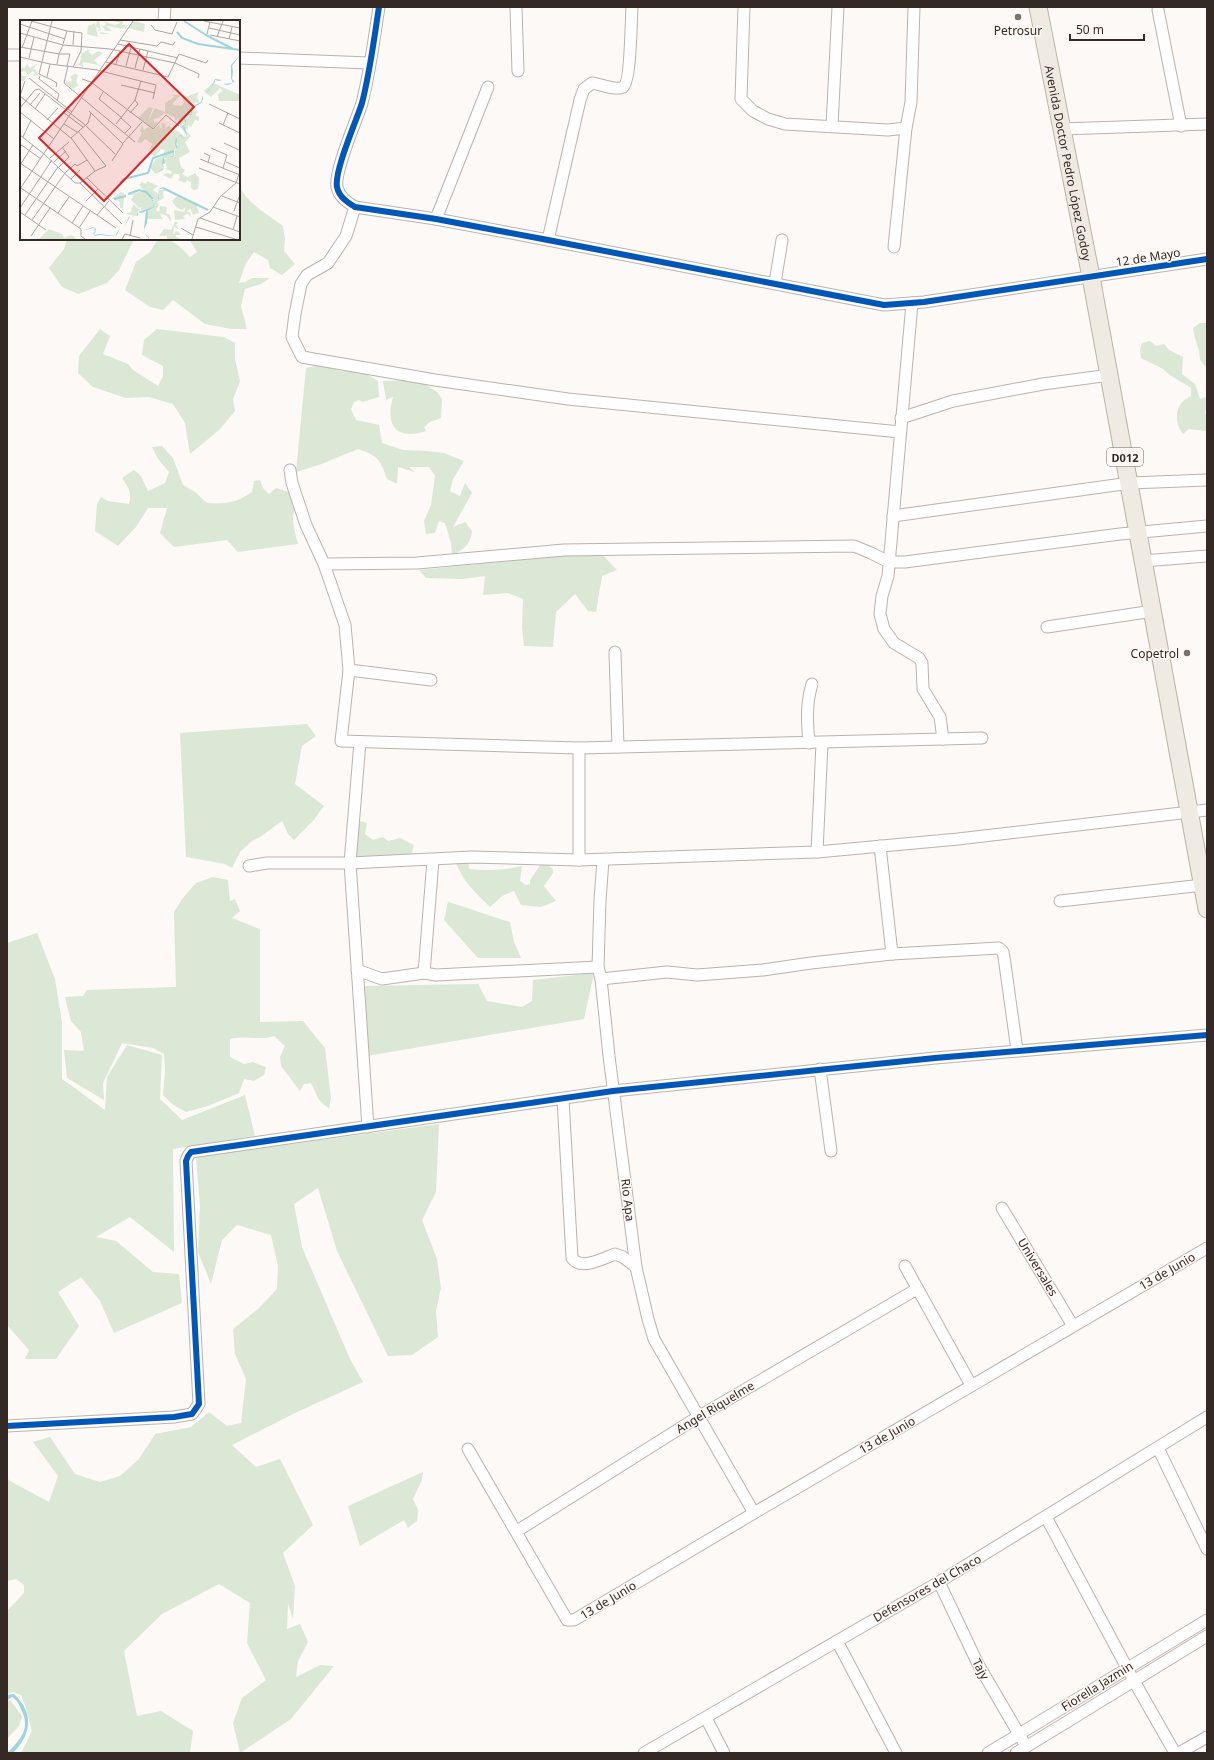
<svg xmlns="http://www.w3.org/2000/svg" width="1214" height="1760" viewBox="0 0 1214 1760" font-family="'Noto Sans',sans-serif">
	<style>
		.green { fill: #dae8d5 }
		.water { fill: #9cd5da }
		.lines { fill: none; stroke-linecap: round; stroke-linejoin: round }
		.minor-casing { stroke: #bab3b0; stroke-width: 13 }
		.primary-casing { stroke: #bcb2a2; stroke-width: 19 }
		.minor { stroke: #fffefe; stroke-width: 11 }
		.primary { stroke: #f0ebe2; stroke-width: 17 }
		.cycleway-casing { stroke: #fff8f5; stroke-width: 8 }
		.cycleway { stroke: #0057b8; stroke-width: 6 }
		.poi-dot { fill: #7b726e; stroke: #fff8f5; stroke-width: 1.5 }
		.labels { text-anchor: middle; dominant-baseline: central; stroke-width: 3; stroke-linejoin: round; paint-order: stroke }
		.shield { fill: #fff8f5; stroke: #726763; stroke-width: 1 }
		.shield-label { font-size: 11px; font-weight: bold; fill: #352925 }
		.poi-label { font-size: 12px; fill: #352925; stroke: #fff8f5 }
		.street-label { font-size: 12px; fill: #352925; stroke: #fff8f5 }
		.inset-river { fill: none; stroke: #9cd5da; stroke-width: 2 }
		.inset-road { fill: none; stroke: #ada6a3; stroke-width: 1 }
		.view { fill: #d62828; fill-opacity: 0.15; stroke: #d62828; stroke-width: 2 }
		.inset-edge { fill: none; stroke: #352925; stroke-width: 2 }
	</style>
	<rect width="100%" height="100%" fill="#fdf9f7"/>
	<g class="green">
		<path d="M239,186C248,204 267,214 283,226L285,239L284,251L295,264L282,275L270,268L268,260L254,252L246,263L239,283L245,282L252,278H270L261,284L245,289L241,306L247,329H231L205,324L173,300L163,310L150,307L125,290L136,262L150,252L158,239C175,239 179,246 190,257L197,252L189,239H239Z"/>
		<polygon points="67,239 134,239 119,270 107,283 78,294 62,287 49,268 64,249"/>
		<path d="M1200,323H1207V366H1205L1200,360C1200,348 1194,339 1193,328Z"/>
		<polygon points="100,329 110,336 103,354 128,364 133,370 158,386 163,376 163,366 142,355 144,340 157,329 224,337 235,343 235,359 240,381 233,399 235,411 219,430 190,454 185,423 173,404 149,397 126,398 93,387 78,373 79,356"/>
		<path d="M1150,341L1156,346L1164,344L1169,350L1183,357L1182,374L1195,384L1200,399L1207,397L1205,414L1207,415V431L1189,429L1183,434C1173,421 1175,403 1191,396V388L1170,375L1163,369L1141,358L1140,350L1142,343Z"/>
		<path d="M321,365L341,371L363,372L378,381L379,397L363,402L359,400L354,402L351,409L356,420L379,425L382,443L403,450L427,451L444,453L464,461L453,479L450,491L460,496L465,483L472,493L453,527L465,522L472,531C470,546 464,548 452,556L451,543L445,523L439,521L435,533L426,534L424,521L431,505L435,476L429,467H409L415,472L398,467L397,484L387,479C381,461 378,455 358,449L319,465L296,472L306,368Z"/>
		<path d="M408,380L422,382L437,392L442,399L441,418L430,422L424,427L426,431C396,441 385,425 393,397L386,400L383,381Z"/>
		<path d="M162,446L173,458L183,485L195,492L207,503C225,504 237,503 252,492L254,481L260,480L263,488L269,494L276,488L295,494L299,504C288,513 295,532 298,544L238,552L227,540L174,547L160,533L167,508H148L136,527L118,546L95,531L97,504L101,497L108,501L129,504C132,493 129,488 122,478L134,470L141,476L148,491L165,483L169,472L158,459L152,447Z"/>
		<polygon points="600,552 617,570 602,576 596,612 588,611 575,594 556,612 553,647 524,646 522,628 523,599 508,593 483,595 485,576 462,579 426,578 419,570"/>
		<polygon points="307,724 316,736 302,746 295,784 324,806 313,821 294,840 288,834 282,821 260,837 252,841 240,852 232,868 225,864 186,857 180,733"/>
		<polygon points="355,820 367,823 365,834 373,840 383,837 388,841 400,838 414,845 411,855 350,861"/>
		<path d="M468,857L469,869C487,871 504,870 522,866L520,881L526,885L530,884V880L543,861L553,869V873L544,886L556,901L541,907L521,905L514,891L502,896L490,907C474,891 464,883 455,861Z"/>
		<path d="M213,877L228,880L230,901L235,899L240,911L232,918L260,929V1022L303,1021L325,1048L331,1098L329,1109L319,1100L311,1083L304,1084L300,1091L281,1066L280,1057L285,1046L274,1036C259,1041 245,1035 230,1039V1057L244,1064L253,1062L266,1067L264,1075L254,1081L244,1079L239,1093L208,1106L186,1112L172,1104L163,1095L165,1070L164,1054L153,1048L122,1043L103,1083L104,1100L67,1078L64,1050L84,1051L81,1032L71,1021L65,997L83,996L87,990L176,987L174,912L182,899L196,883Z"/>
		<path d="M448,902C469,908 489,916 510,922L514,942L521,958H478L444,920Z"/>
		<polygon points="37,933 55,979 62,1022 62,1079 105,1110 107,1077 127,1045 162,1055 160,1099 182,1120 245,1095 255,1136 173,1149 174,1252 130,1217 96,1237 116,1241 153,1272 179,1274 182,1303 114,1333 100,1301 81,1277 58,1292 79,1326 56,1359 25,1359 29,1350 7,1325 7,943"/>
		<polygon points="594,973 584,1019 367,1056 365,986 478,984 487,1001 522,1007 532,1001 533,980"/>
		<polygon points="439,1124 436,1192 422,1220 437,1259 441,1288 436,1311 438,1337 412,1355 388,1356 337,1251 318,1188 294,1204 302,1247 350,1359 363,1382 295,1413 232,1445 256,1467 280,1459 313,1525 283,1553 295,1586 293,1619 288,1603 287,1629 300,1624 308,1642 298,1661 296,1677 320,1665 334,1666 291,1719 240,1753 233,1723 242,1698 266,1680 247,1643 250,1603 219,1584 162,1614 124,1651 137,1716 161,1711 193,1731 190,1753 21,1753 32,1731 25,1705 21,1695 13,1692 7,1694 7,1611 24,1593 24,1585 16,1579 7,1581 7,1478 10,1481 49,1502 58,1476 33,1442 50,1437 75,1474 100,1482 120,1476 139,1459 155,1434 191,1427 209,1412 227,1426 241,1423 246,1379 235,1354 233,1329 258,1309 277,1289 278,1266 271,1235 237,1225 222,1240 211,1284 198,1252 200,1206 196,1157"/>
		<polygon points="423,1472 422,1480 413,1499 418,1510 417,1521 408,1528 404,1520 360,1546 348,1506"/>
		<polygon points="10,1700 22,1716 19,1726 7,1739 7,1701"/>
	</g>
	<path class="water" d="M14,1694C34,1713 32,1734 13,1753H7C21,1739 31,1729 21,1709C19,1704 17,1700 12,1697L7,1700V1695Z"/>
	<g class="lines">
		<defs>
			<g id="minor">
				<path d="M379,7C374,39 370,72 362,103C356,122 334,171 337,187C339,197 347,202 355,207L436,219L548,240L884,305L924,302L1207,259"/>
				<polyline points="516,7 518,71"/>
				<polyline points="744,7 741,99 753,111 768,119 785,124 888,130 906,128"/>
				<polyline points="1158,10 1181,126"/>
				<polyline points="164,21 165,7"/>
				<polyline points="7,55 21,55"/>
				<polyline points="239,58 369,63"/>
				<polyline points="832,126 838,7"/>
				<polyline points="1062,129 1207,124"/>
				<polyline points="355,207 346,236 328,263 307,275 301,284 295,314 292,337 302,357 435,380 568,399 900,432"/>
				<polyline points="436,219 488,87"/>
				<path d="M548,240L580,100L584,89L592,83C600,84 616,91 623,87C631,82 631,19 632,7"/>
				<polyline points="894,247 906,128 911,102 914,7"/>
				<polyline points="775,283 782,240"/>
				<polyline points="912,303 888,576 882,596 880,614 884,629 894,643 919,658 922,663 923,689 940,717 943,739"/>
				<polyline points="901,418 953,401 1043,384 1110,375"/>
				<polyline points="290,470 292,483 306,525 324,564 345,625 349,670 341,741 579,748 982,738"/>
				<polyline points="893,516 1130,483 1207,480"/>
				<polyline points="1143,561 1207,556"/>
				<polyline points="324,564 417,563 564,550 854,546 871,553 889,562 905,562 1120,534 1207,526"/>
				<polyline points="1047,627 1153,611"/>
				<polyline points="615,652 618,747"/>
				<polyline points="349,670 431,680"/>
				<polyline points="360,742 350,863 368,1127"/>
				<path d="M809,743C807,722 806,704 812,684"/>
				<polyline points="579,748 579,860"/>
				<polyline points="880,846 892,954"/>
				<polyline points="817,852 822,743"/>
				<polyline points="433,860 424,973 436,975 598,967"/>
				<polyline points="603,860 600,900 598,967 601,979 609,1056 636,1267 648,1319 654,1339 754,1513"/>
				<polyline points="249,866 267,863 350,863 472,857 579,860 817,852 958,839 1207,810"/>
				<polyline points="1060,901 1203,885"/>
				<polyline points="357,970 382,979 424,973"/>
				<polyline points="601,979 667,972 697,975 763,970 811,963 892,954 999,948 1003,952 1004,957 1017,1050"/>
				<polyline points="820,1069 831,1151"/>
				<path d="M563,1099L572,1258C581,1271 604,1258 615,1254L623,1257L636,1267"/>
				<polyline points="1002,1208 1073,1326"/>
				<polyline points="905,1266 971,1385"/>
				<polyline points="7,1426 174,1417 192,1414 199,1404 186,1161 188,1156 191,1152 613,1091 935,1058 1207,1035"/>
				<polyline points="1158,1448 1207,1549"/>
				<polyline points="468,1449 567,1620 574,1620 754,1513 1207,1248"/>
				<polyline points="1046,1517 1134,1681 1175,1753"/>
				<polyline points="517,1531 698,1417 917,1289"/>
				<polyline points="939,1582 978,1664 1023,1741"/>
				<polyline points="837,1641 896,1753"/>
				<polyline points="706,1718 724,1753"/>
				<polyline points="644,1753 939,1582 1207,1417"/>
				<polyline points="988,1753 1207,1620"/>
				<polyline points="1016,1753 1207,1636"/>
				<polyline points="1179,1753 1207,1737"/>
			</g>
			<g id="primary">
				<path id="s1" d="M1038,7L1091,277L1207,909"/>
			</g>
		</defs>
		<use href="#minor" class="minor-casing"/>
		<use href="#primary" class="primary-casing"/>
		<use href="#minor" class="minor"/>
		<use href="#primary" class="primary"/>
		<defs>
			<g id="cycleway">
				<path d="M379,7C374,39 370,72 362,103C356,122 334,171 337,187C339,197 347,202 355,207L436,219L548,240L884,305L924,302L1207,259"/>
				<polyline points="7,1426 174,1417 192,1414 199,1404 186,1161 188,1156 191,1152 613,1091 935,1058 1207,1035"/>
			</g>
		</defs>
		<use href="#cycleway" class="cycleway-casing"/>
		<use href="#cycleway" class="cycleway"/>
	</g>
	<g class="poi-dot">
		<circle cx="1018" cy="17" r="4"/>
		<circle cx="1187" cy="653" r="4"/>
	</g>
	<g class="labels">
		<rect class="shield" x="1107" y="448" width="36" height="18" rx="3"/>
		<g class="shield-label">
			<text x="1125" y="457">D012</text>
		</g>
		<g class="poi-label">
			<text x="1018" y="30">Petrosur</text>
			<text x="1179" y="653" text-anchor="end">Copetrol</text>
		</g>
		<g class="street-label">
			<text stroke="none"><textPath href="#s1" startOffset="159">Avenida Doctor Pedro López Godoy</textPath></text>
			<text transform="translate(1148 257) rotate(-9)">12 de Mayo</text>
			<text transform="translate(628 1200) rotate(83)">Rio Apa</text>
			<text transform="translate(1038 1267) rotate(59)">Universales</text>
			<text transform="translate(1167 1271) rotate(-30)">13 de Junio</text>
			<text transform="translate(715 1407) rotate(-31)">Angel Riquelme</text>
			<text transform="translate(887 1435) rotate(-30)">13 de Junio</text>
			<text transform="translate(927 1588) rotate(-30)">Defensores del Chaco</text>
			<text transform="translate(608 1600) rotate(-31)">13 de Junio</text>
			<text transform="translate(981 1669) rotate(62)">Tajy</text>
			<text transform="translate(1097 1686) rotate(-32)">Fiorella Jazmin</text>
		</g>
	</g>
	<g transform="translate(20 20)">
		<rect width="220" height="220" fill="#fdf9f7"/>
		<path d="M77,1H79L81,12L91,14H80L81,11L77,10L80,9L76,7L78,17L67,14L68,6L75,3L76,7ZM82,1L95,5L101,3L94,1H103L102,5H108L106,8L102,7L104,9L86,6L92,11H86L81,5L85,6L86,3ZM113,1L125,4L124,12L108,8ZM62,30V33L68,30L72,31H68L72,35L78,31L83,33L74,40L79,45L63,42V49L61,45L55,46L60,43ZM18,43L13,49L16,50L18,55L13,56L15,54L13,51L8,55L5,51L1,52L2,56H7L4,61H0V50L3,47L4,49L7,44L10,48ZM54,54L58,55L56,61L58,65L60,64L53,69L45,63L50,61V63L52,60L50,57ZM193,63L220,75V81H199L198,74L203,71L200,68L191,77L184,71ZM179,72L176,79L178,78L179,83L176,82L170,88L178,92L175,95L179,97V101L175,100L171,107L168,105V110L163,106L166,104V100L163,98L166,102L162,105L164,109L171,116L165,122L170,132L159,138L161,147L165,150L162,154L173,160L168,157L175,153L179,158L178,169L174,170L171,168V162L167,160L165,163L158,160L160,157L159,154H154L151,159L143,155L146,153L152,154L151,151L145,149L147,148L144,139L154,137L155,130L158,129L156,117L161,116L163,119L168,116L160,107L158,98L156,102L154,97L144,93L139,98L134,99V103L138,101L133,109L118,98L129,87L133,88L128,101L135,88L145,92V83L152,79L154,76L151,75H161L153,83V85L162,86L164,82L162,78ZM141,102L146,104L145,108L150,105L152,112L156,110L165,117L156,116L157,129L153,130V136L143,138V149L136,154L130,148L136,139L142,137L145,130L141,129L135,136L128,133L132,131L130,129L132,124L125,119L121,123L117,122L122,113L120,111L122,105L125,113L124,110L128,107L133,110L139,105L142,110ZM127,161L138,166L133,170L138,174V179H132V182L139,179V170H145L143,172L144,178L137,182L139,185L136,190L139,192L140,186L147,187L146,193L150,195L151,202L146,195L140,194L143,199H127V191L130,188L118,191L116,196L105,194L111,192L113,184L121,191L122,187L119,188L111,180L114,175H108L123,171L129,176L119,165L122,162L126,164ZM101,172L106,175L104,177L103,188H100L99,181L94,180L96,179H91ZM157,176L176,184L179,193L173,195L170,188L167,192H170L171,197L168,194L163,196L165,199L155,200L154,190L164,192L166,187L162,190L156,187L152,181ZM155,202H158L156,205L159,209L154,207L153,215L156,211L160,213V215H156V217L161,219H147V216H139L144,209L151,210ZM29,209L42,214L44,218L51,215L57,219H19Z" fill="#dae8d5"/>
		<path d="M220,35L212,46L213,51L212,59L214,61V62L211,64H210L208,65L203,64L202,60L199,61L195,60V62L188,71L183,75V79L181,83L175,87L171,88L170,89L171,90L172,93V95H164L166,96V97L163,98L166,100V104L163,106L165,107L167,116L163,119L161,116L156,117L157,120V121L156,124L158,128L157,129L154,130V135L153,137L144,138L145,143L142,145L144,147V148L143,150L137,153L143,167V168L138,170L139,179L132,181L134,184V187L127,191L128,193L127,203L124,210L125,214L129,217V219L125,214L124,209L126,191L121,193L118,192V195L116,196L110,197L104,207L100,208L97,215L95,216H90L80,215L75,216L73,214V213L75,212L74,210L75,209L73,208L62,211L73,207L76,209L75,213L73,214L75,215L80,214L95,216L100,208L104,207L109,197L116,196L118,192L133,187L134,184L132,182V180L138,179V170L139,169L143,167L137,153L144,148L142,145L143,138L153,136L154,130L157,129L155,124L156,117L161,115L163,118L167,116L162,106L166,103L163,98L166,97L164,95L172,94L170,90L171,87L181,82L183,75L189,71L195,59L202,60L203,64L213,63L211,58V45Z" fill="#9cd5da"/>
		<path class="inset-river" d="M164,1L186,15M157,12L162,18L178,24L220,30M186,15L213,29M100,163L104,159L128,153L133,138L154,131M143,168L188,190M108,174L119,170L126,172L133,179M94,179L106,176"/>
		<path class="inset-road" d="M11,1L47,11L43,24M32,1L19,54L30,59L37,63L36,67M184,1L220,8M0,4L45,19M131,5L135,10L152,14L157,2M189,8L220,15M47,11L62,13L61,31L53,47M0,13L43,25L90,29L155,43M187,14L190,2M190,15L220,21M197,17L203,1M209,19L212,7M100,20L137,26L141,22L153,25L155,22M98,24L158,38M53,25L54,11M0,27L39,34L43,25M2,28L12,1M0,37L30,44L77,50L136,65L133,79M9,38L14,17M85,42L148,57L159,34L186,43L188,40M155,43L179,54L178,58M37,44L39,34H50L47,46M96,44L100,31M48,46L44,63L115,122M106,46L111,27M115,48L120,29M123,50L128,31M20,56L19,59L39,74L37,81M27,57L30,44M9,58L52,92M62,59L71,62L133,109L146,95L159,106M101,65L135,73M83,72L79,79L102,98M0,76L52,119L75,151L60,163M0,76L5,61M189,84L220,99M10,85L20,73M0,88L15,70L19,69L64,104L95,134M15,89L25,74M69,91L103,124L92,141M0,92L34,119M43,92L63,107M110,93L118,84L115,80M101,98L111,107L105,113M27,100L38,88M199,103L220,113M44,104L57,112M96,104L115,80L121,61M203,105L208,93M58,111L86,146L75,151M220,114V134M0,115L24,134M3,117L11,100M51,118L68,103L71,93M103,123L122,102M204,123L219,130M0,124L21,139M191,128L207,135L203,148M184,133L190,136L188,142M24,134L55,163H60L102,204M30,138L49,122M180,139L220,155M34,142L46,131M206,142L220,148M0,143L96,208M0,145L13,125M39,147L49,137L42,127M179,148L220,164M67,158L103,193M51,159L60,150M1,168L61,209V216L65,219M0,169L113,1M202,176L220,183M66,181L78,169M193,187L220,197M0,188L32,140M214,191L219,177M0,192L26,210M38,193L49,177M5,195L38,147M77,195L89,181M180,198L220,212M12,200L45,153L55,144L57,146L67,140M52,203L63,186M176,207L215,219M59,208L70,191M161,208L173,215M213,210L217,196M11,216L30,188M110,216L113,200M102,219L105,214L120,218M172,219L178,199L190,192L200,177L216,163L220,151"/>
		<path class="view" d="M109,24L174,87L84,181L19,118Z"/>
		<rect width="220" height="220" class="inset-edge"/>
	</g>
	<rect width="1214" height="1760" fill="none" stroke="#352925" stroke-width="16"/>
	<path d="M1070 34v6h74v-6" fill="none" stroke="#352925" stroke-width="2"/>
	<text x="1076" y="34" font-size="12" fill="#352925" stroke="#fff8f5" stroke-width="3" paint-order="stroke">50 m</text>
</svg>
